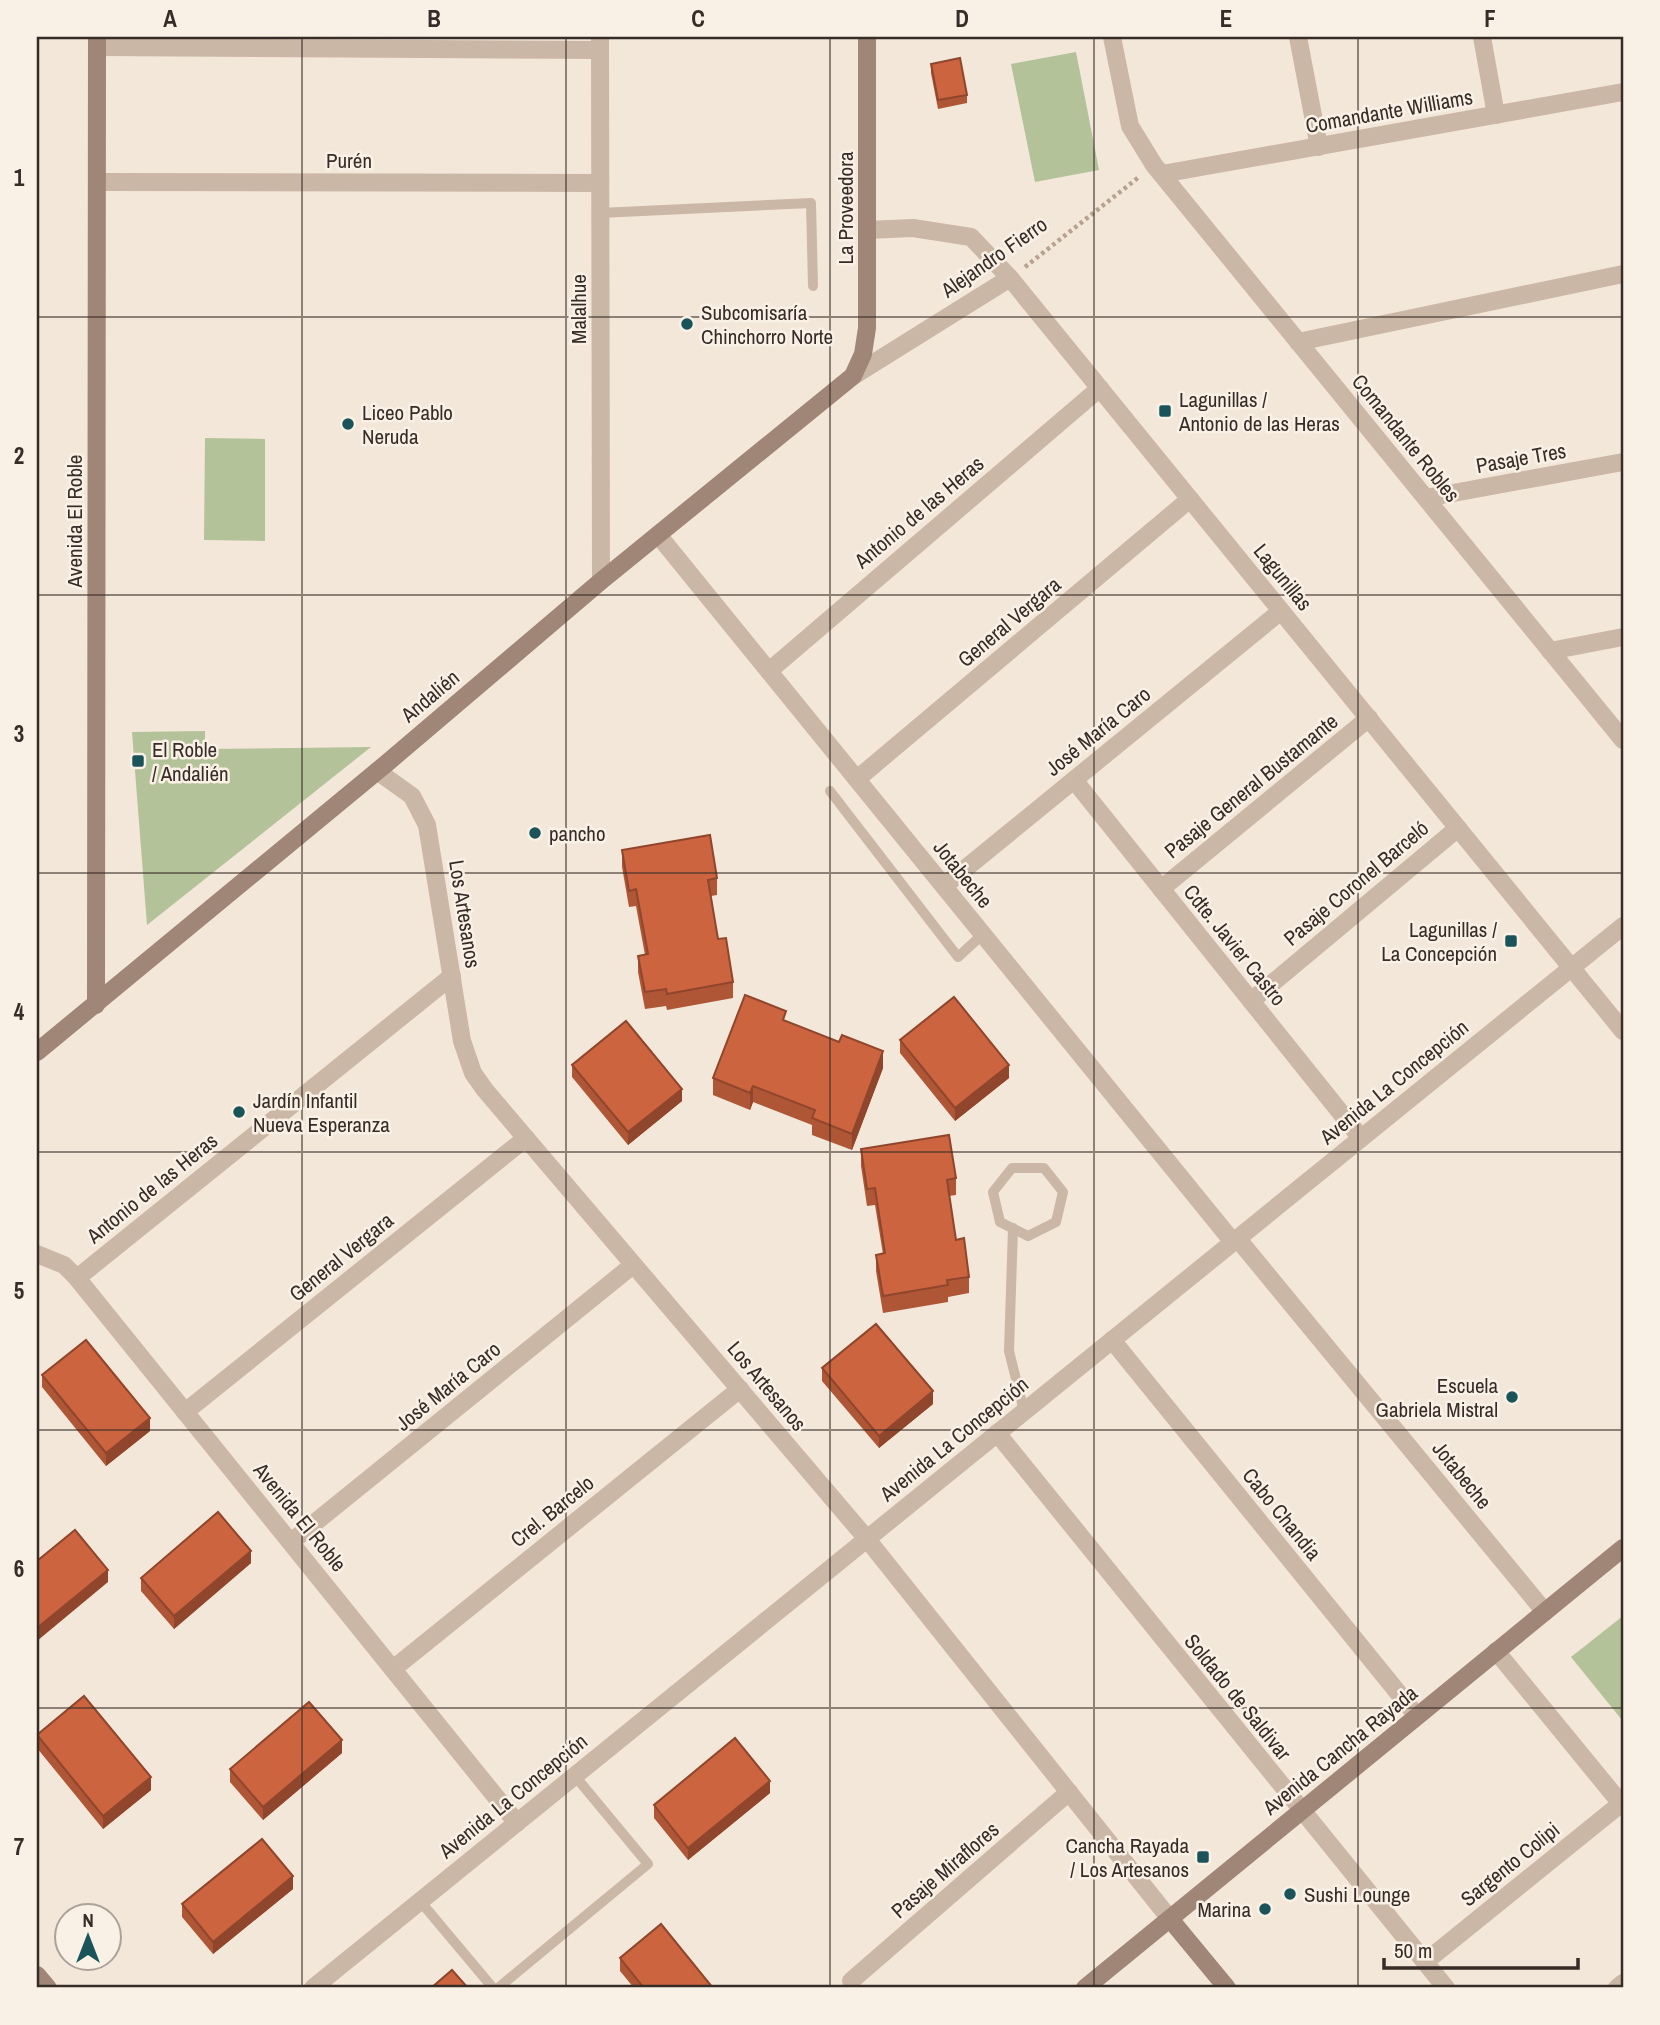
<svg xmlns="http://www.w3.org/2000/svg" width="1660" height="2025" viewBox="0 0 1660 2025" font-family="'Archivo Narrow',sans-serif">
	<style>
		.green { fill: #b3c299 }
		.lines { fill: none; stroke-linecap: round; stroke-linejoin: round }
		.path { stroke: #b7a18f; stroke-width: 4.5; stroke-dasharray: 3.5 3.5; stroke-linecap: butt }
		.lane { stroke: #cbb7a5; stroke-width: 10 }
		.street { stroke: #cbb7a5; stroke-width: 18 }
		.secondary { stroke: #9f8676; stroke-width: 18 }
		.wall { fill: #af5636 }
		.shaded-wall { fill: #8f462c }
		.building { fill: #cc643f; stroke: #8f462c; stroke-width: 2 }
		.grid { fill: none; stroke: #372c27; stroke-width: 2; stroke-opacity: 0.55 }
		.poi-dot { fill: #1a545a; stroke: #faf1e6; stroke-width: 2.5 }
		.labels { text-anchor: middle; dominant-baseline: central; stroke-width: 5; stroke-linejoin: round; paint-order: stroke }
		.street-label { font-size: 21px; fill: #372c27; stroke: #faf1e6 }
		.poi-label { font-size: 21px; fill: #372c27; stroke: #faf1e6; text-anchor: start }
		.neatline { fill: none; stroke: #372c27; stroke-width: 2.5 }
		.grid-label { font-size: 23px; text-anchor: middle; font-weight: bold; fill: #372c27 }
	</style>
	<rect width="100%" height="100%" fill="#f3e7da"/>
	<g class="green">
		<polygon points="1076,52 1099,170 1035,182 1011,64"/>
		<polygon points="205,438 265,439 265,541 204,540"/>
		<polygon points="205,731 205,749 371,747 147,925 132,732"/>
		<polygon points="1623,1616 1623,1719 1622,1720 1571,1657"/>
	</g>
	<g class="lines">
		<polyline class="path" points="1025,267 1139,177"/>
		<g class="lane">
			<polyline points="600,213 811,203 813,286"/>
			<polyline points="830,791 958,957 983,934"/>
			<polygon points="1012,1168 1044,1168 1063,1192 1056,1222 1028,1236 1000,1222 993,1192"/>
			<polyline points="1013,1228 1009,1351 1024,1411"/>
			<polyline points="420,1901 493,1988"/>
			<polyline points="498,1988 648,1864 575,1776"/>
		</g>
		<g class="street">
			<polyline points="600,37 601,581"/>
			<polyline points="1112,37 1130,126 1154,165 1623,740"/>
			<polyline points="1298,37 1319,147"/>
			<polyline points="1482,37 1496,115"/>
			<polyline points="97,47 600,50"/>
			<polyline points="1162,174 1623,92"/>
			<polyline points="98,182 600,183"/>
			<polyline points="867,230 913,228 971,237 1010,278 1623,1031"/>
			<polyline points="1298,342 1623,274"/>
			<polyline points="853,376 1010,278"/>
			<polyline points="1426,498 1623,462"/>
			<polyline points="659,536 1233,1242"/>
			<polyline points="1550,651 1623,637"/>
			<polyline points="769,671 1100,388"/>
			<polyline points="377,771 412,796 427,825 462,1041 473,1073 485,1090 867,1539 1170,1919"/>
			<polyline points="857,779 1190,499"/>
			<polyline points="1074,780 1361,1138"/>
			<polyline points="944,886 1281,611"/>
			<polyline points="1161,889 1369,718"/>
			<polyline points="1251,1001 1458,828"/>
			<polyline points="1237,1238 1545,1612"/>
			<polyline points="37,1254 64,1265 77,1278 517,1823"/>
			<polyline points="77,1278 452,976"/>
			<polyline points="1112,1340 1417,1716"/>
			<polyline points="185,1412 526,1138"/>
			<polyline points="997,1433 1446,1988"/>
			<polyline points="291,1542 633,1265"/>
			<polyline points="1496,1651 1623,1806"/>
			<polyline points="393,1669 740,1389"/>
			<polyline points="1425,1962 1623,1802"/>
			<polyline points="851,1981 1069,1792"/>
			<polyline points="313,1988 1623,926"/>
			<polyline points="1617,1988 1623,1983"/>
		</g>
		<g class="secondary">
			<polyline points="96,1005 97,37"/>
			<polyline points="37,1052 387,763 601,581 853,376 863,354 867,328 867,37"/>
			<polyline points="1170,1919 1227,1988"/>
			<polyline points="37,1975 48,1988"/>
			<polyline points="1085,1988 1623,1548"/>
		</g>
	</g>
	<g class="wall">
		<polygon points="931,64 967,95 967,103 938,109 931,73"/>
		<polygon points="622,850 717,878 717,895 711,896 718,939 733,982 733,998 667,1010 666,1006 645,1009 638,972 638,956 645,955 636,906 629,907 622,867"/>
		<polygon points="786,1021 883,1068 852,1150 812,1135 812,1125 753,1102 750,1110 713,1095 713,1078"/>
		<polygon points="900,1040 1009,1078 955,1121 900,1053"/>
		<polygon points="572,1065 682,1101 628,1145 572,1077"/>
		<polygon points="861,1149 956,1178 956,1195 949,1196 956,1240 969,1277 969,1293 948,1297 948,1302 883,1313 876,1271 876,1255 883,1254 875,1205 867,1206 861,1166"/>
		<polygon points="822,1368 933,1404 879,1448 822,1381"/>
		<polygon points="42,1375 150,1431 106,1466 42,1387"/>
		<polygon points="251,1563 174,1629 141,1591 141,1578"/>
		<polygon points="37,1734 151,1790 103,1829 37,1748"/>
		<polygon points="342,1753 263,1820 230,1782 230,1769"/>
		<polygon points="770,1793 688,1860 654,1818 654,1805"/>
		<polygon points="293,1889 213,1954 182,1917 182,1904"/>
		<polygon points="620,1958 713,1988 634,1988 620,1971"/>
	</g>
	<g class="shaded-wall">
		<polygon points="883,1051 883,1068 852,1150 852,1134"/>
		<polygon points="1009,1065 1009,1078 955,1121 955,1108"/>
		<polygon points="753,1086 753,1102 750,1110 750,1093"/>
		<polygon points="682,1089 682,1101 628,1145 628,1132"/>
		<polygon points="933,1391 933,1404 879,1448 879,1436"/>
		<polygon points="150,1418 150,1431 106,1466 106,1453"/>
		<polygon points="251,1551 251,1563 174,1629 174,1616"/>
		<polygon points="108,1570 108,1582 37,1641 37,1628"/>
		<polygon points="342,1740 342,1753 263,1820 263,1807"/>
		<polygon points="151,1777 151,1790 103,1829 103,1816"/>
		<polygon points="770,1781 770,1793 688,1860 688,1848"/>
		<polygon points="293,1876 293,1889 213,1954 213,1942"/>
	</g>
	<g class="building">
		<polygon points="960,58 967,95 938,100 931,64"/>
		<polygon points="710,835 717,878 708,880 718,939 726,938 733,982 667,994 666,989 645,992 638,956 648,954 636,889 629,891 622,850"/>
		<polygon points="745,995 786,1011 783,1020 839,1042 842,1035 883,1051 852,1134 812,1118 815,1110 753,1086 750,1093 713,1078"/>
		<polygon points="954,997 1009,1065 955,1108 900,1040"/>
		<polygon points="626,1021 682,1089 628,1132 572,1065"/>
		<polygon points="949,1135 956,1178 947,1180 956,1240 964,1238 969,1277 947,1280 948,1285 883,1296 876,1255 885,1253 875,1188 867,1189 861,1149"/>
		<polygon points="876,1324 933,1391 879,1436 822,1368"/>
		<polygon points="86,1340 150,1418 106,1453 42,1375"/>
		<polygon points="218,1512 251,1551 174,1616 141,1578"/>
		<polygon points="75,1530 108,1570 37,1628 37,1561"/>
		<polygon points="84,1696 151,1777 103,1816 37,1735"/>
		<polygon points="309,1702 342,1740 263,1807 230,1769"/>
		<polygon points="735,1738 770,1781 688,1848 654,1805"/>
		<polygon points="262,1839 293,1876 213,1942 182,1904"/>
		<polygon points="661,1924 713,1988 644,1988 620,1958"/>
		<polygon points="452,1970 468,1988 431,1988"/>
	</g>
	<path class="grid" d="M302,37V1988M566,37V1988M830,37V1988M1094,37V1988M1358,37V1988M37,317H1623M37,595H1623M37,873H1623M37,1152H1623M37,1430H1623M37,1708H1623"/>
	<g class="poi-dot">
		<circle cx="687" cy="324" r="7"/>
		<rect x="1158" y="404" width="14" height="14" rx="3.5"/>
		<circle cx="348" cy="424" r="7"/>
		<rect x="131" y="754" width="14" height="14" rx="3.5"/>
		<circle cx="535" cy="833" r="7"/>
		<rect x="1504" y="934" width="14" height="14" rx="3.5"/>
		<circle cx="239" cy="1112" r="7"/>
		<circle cx="1512" cy="1397" r="7"/>
		<rect x="1196" y="1850" width="14" height="14" rx="3.5"/>
		<circle cx="1290" cy="1894" r="7"/>
		<circle cx="1265" cy="1909" r="7"/>
	</g>
	<g class="labels">
		<g class="street-label">
			<text transform="translate(1389 111) rotate(-10)">Comandante Williams</text>
			<text x="349" y="160">Purén</text>
			<text transform="translate(845 208) rotate(-90)">La Proveedora</text>
			<text transform="translate(994 257) rotate(-35)">Alejandro Fierro</text>
			<text transform="translate(578 309) rotate(-90)">Malalhue</text>
			<text transform="translate(1406 438) rotate(51)">Comandante Robles</text>
			<text transform="translate(1521 458) rotate(-10)">Pasaje Tres</text>
			<text transform="translate(919 512) rotate(-40)">Antonio de las Heras</text>
			<text transform="translate(74 521) rotate(-90)">Avenida El Roble</text>
			<text transform="translate(1283 577) rotate(51)">Lagunillas</text>
			<text transform="translate(1009 622) rotate(-40)">General Vergara</text>
			<text transform="translate(430 696) rotate(-40)">Andalién</text>
			<text transform="translate(1098 731) rotate(-39)">José María Caro</text>
			<text transform="translate(1251 786) rotate(-39)">Pasaje General Bustamante</text>
			<text transform="translate(963 874) rotate(51)">Jotabeche</text>
			<text transform="translate(1356 883) rotate(-40)">Pasaje Coronel Barceló</text>
			<text transform="translate(465 914) rotate(81)">Los Artesanos</text>
			<text transform="translate(1235 945) rotate(51)">Cdte. Javier Castro</text>
			<text transform="translate(1394 1082) rotate(-39)">Avenida La Concepción</text>
			<text transform="translate(152 1188) rotate(-39)">Antonio de las Heras</text>
			<text transform="translate(341 1257) rotate(-39)">General Vergara</text>
			<text transform="translate(448 1386) rotate(-39)">José María Caro</text>
			<text transform="translate(767 1386) rotate(50)">Los Artesanos</text>
			<text transform="translate(954 1439) rotate(-39)">Avenida La Concepción</text>
			<text transform="translate(1462 1475) rotate(51)">Jotabeche</text>
			<text transform="translate(552 1511) rotate(-39)">Crel. Barcelo</text>
			<text transform="translate(1282 1514) rotate(51)">Cabo Chandia</text>
			<text transform="translate(300 1517) rotate(51)">Avenida El Roble</text>
			<text transform="translate(1238 1697) rotate(51)">Soldado de Saldivar</text>
			<text transform="translate(1340 1750) rotate(-39)">Avenida Cancha Rayada</text>
			<text transform="translate(513 1796) rotate(-39)">Avenida La Concepción</text>
			<text transform="translate(1510 1864) rotate(-39)">Sargento Colipi</text>
			<text transform="translate(945 1870) rotate(-41)">Pasaje Miraflores</text>
		</g>
		<g class="poi-label">
			<text x="701" y="312">Subcomisaría<tspan x="701" dy="24">Chinchorro Norte</tspan></text>
			<text x="1179" y="399">Lagunillas /<tspan x="1179" dy="24">Antonio de las Heras</tspan></text>
			<text x="362" y="412">Liceo Pablo<tspan x="362" dy="24">Neruda</tspan></text>
			<text x="152" y="749">El Roble<tspan x="152" dy="24">/ Andalién</tspan></text>
			<text x="549" y="833">pancho</text>
			<text x="1497" y="929" text-anchor="end">Lagunillas /<tspan x="1497" dy="24">La Concepción</tspan></text>
			<text x="253" y="1100">Jardín Infantil<tspan x="253" dy="24">Nueva Esperanza</tspan></text>
			<text x="1498" y="1385" text-anchor="end">Escuela<tspan x="1498" dy="24">Gabriela Mistral</tspan></text>
			<text x="1189" y="1845" text-anchor="end">Cancha Rayada<tspan x="1189" dy="24">/ Los Artesanos</tspan></text>
			<text x="1304" y="1894">Sushi Lounge</text>
			<text x="1251" y="1909" text-anchor="end">Marina</text>
		</g>
	</g>
	<rect width="1660" height="2025" fill="none" stroke="#faf1e6" stroke-width="77"/>
	<g transform="translate(88 1937)"><circle r="33" fill="#faf1e6" stroke="#aca29a" stroke-width="2"/>
	<path d="M0-5L12 26L0 18L-12 26Z" fill="#1a545a"/>
	<text y="-10" font-size="19" font-weight="bold" text-anchor="middle" fill="#372c27">N</text>
	</g>
	<path d="M1384 1958v10h194v-10" fill="none" stroke="#372c27" stroke-width="3.5"/>
	<text x="1394" y="1958" font-size="21" fill="#372c27" stroke="#faf1e6" stroke-width="5" paint-order="stroke">50 m</text>
	<rect x="38" y="38" width="1584" height="1948" class="neatline"/>
	<g class="grid-label">
		<text x="170" y="27">A</text>
		<text x="434" y="27">B</text>
		<text x="698" y="27">C</text>
		<text x="962" y="27">D</text>
		<text x="1226" y="27">E</text>
		<text x="1490" y="27">F</text>
		<text x="19" y="186">1</text>
		<text x="19" y="464">2</text>
		<text x="19" y="742">3</text>
		<text x="19" y="1020">4</text>
		<text x="19" y="1299">5</text>
		<text x="19" y="1577">6</text>
		<text x="19" y="1855">7</text>
	</g>
</svg>
